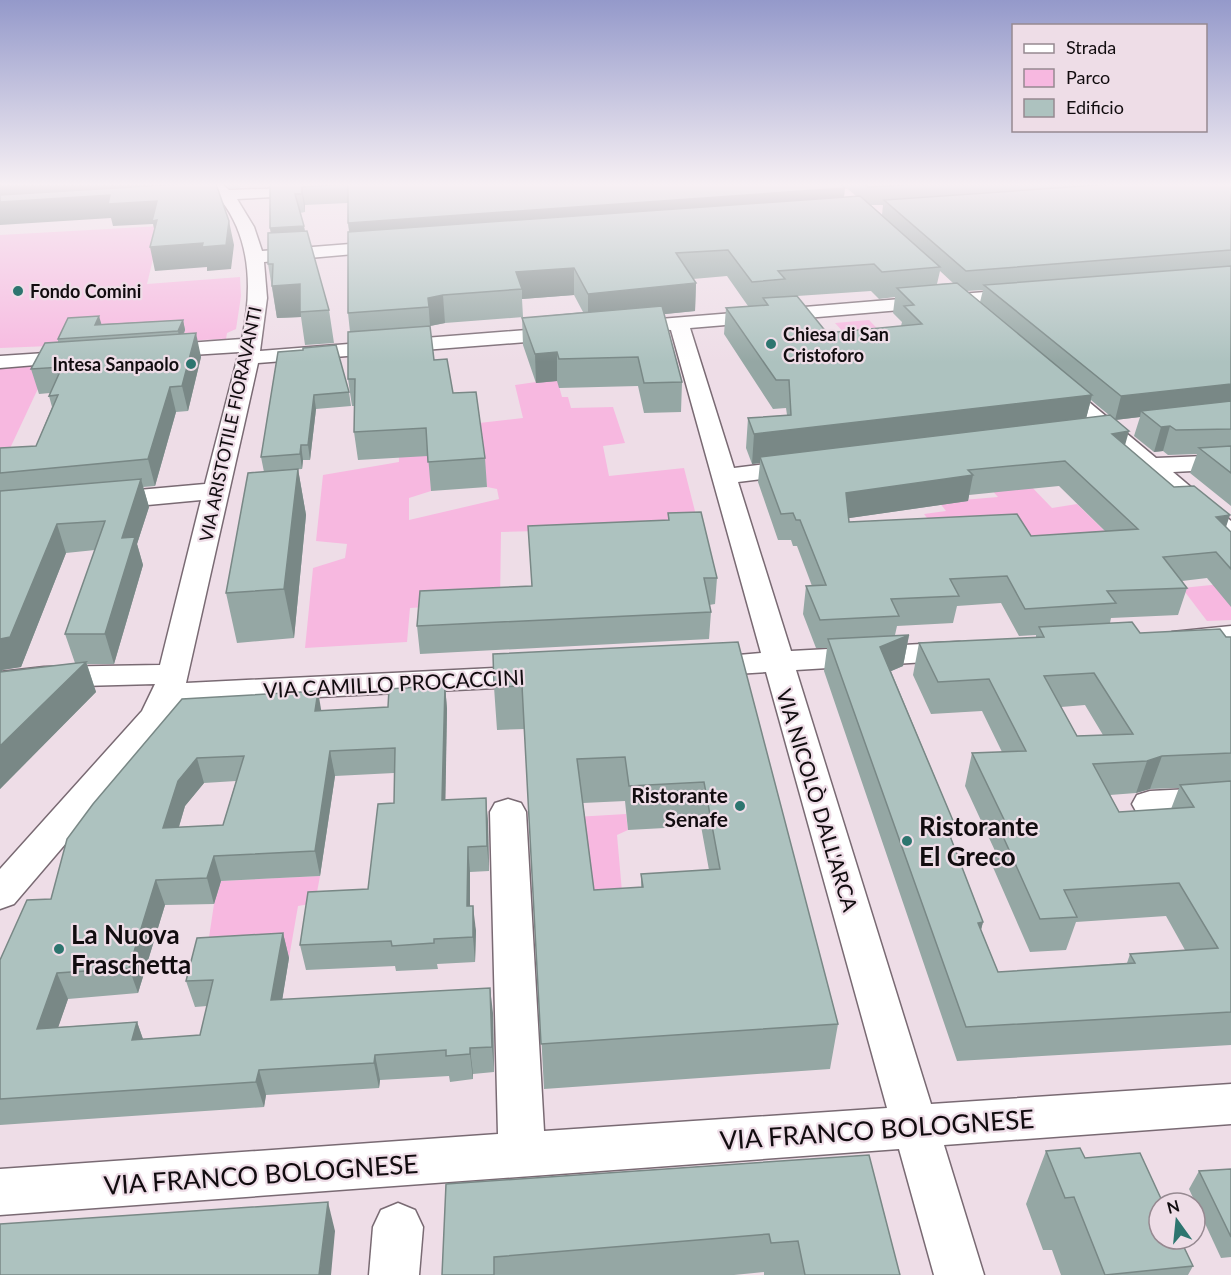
<svg xmlns="http://www.w3.org/2000/svg" width="1231" height="1275" viewBox="0 0 1231 1275" font-family="Lato,sans-serif">
	<style>
		.green { fill: #f7b8e0 }
		.lines { fill: none; stroke-linecap: round; stroke-linejoin: round }
		.minor-casing { stroke: #796a73; stroke-width: 3 }
		.minor { fill: #fff; fill-rule: evenodd }
		.wall { fill: #95a7a4; fill-rule: evenodd }
		.shaded-wall { fill: #798886 }
		.building { fill: #adc2bf; stroke: #798886; stroke-width: 1.5; fill-rule: evenodd }
		.poi-dot { fill: #2d756f; stroke: #eedde7; stroke-width: 2 }
		.labels { text-anchor: middle; dominant-baseline: central; stroke-width: 4.5; stroke-linejoin: round; paint-order: stroke }
		.far-poi-label { font-size: 18px; font-weight: bold; fill: #110c0f; stroke: #eedde7; text-anchor: start }
		.far-street-label { font-size: 18px; fill: #110c0f; stroke: #eedde7 }
		.street-label { font-size: 21px; fill: #110c0f; stroke: #eedde7 }
		.poi-label { font-size: 21px; font-weight: bold; fill: #110c0f; stroke: #eedde7; text-anchor: end }
		.near-poi-label { font-size: 26px; font-weight: bold; fill: #110c0f; stroke: #eedde7; text-anchor: start }
		.near-street-label { font-size: 26px; fill: #110c0f; stroke: #eedde7 }
	</style>
	<rect width="100%" height="100%" fill="#eedde7"/>
	<g class="green">
		<polygon points="161,226 147,284 240,277 241,296 236,329 227,333 226,339 0,348 0,235"/>
		<polygon points="869,320 895,347 860,350 835,323"/>
		<polygon points="49,365 5,459 0,459 0,368"/>
		<polygon points="557,379 562,397 568,397 571,408 613,407 625,443 603,446 609,476 684,468 699,527 501,532 500,602 410,608 407,642 305,648 313,568 345,558 347,544 316,541 323,475 399,462 398,424 427,422 431,491 409,498 409,520 499,499 497,489 487,487 479,423 523,418 515,385"/>
		<polygon points="984,481 1026,481 1052,508 1077,504 1115,541 1199,545 940,535 924,514 946,511 939,502 998,497"/>
		<polygon points="1231,583 1231,620 1207,621 1182,588"/>
		<polygon points="626,814 628,830 617,835 623,903 591,906 541,819"/>
		<polygon points="320,876 315,903 298,906 289,958 205,964 214,904 221,881"/>
	</g>
	<g class="lines">
		<defs>
			<g id="minor">
				<path d="M207,184H222L229,190L317,187L319,190L317,193L311,195L237,199L254,227L262,251L388,241L397,246L388,251L264,262L267,298L260,351L564,327L571,329L574,333L571,337L564,339L258,363L186,683L534,666L545,669L550,676L545,683L534,686L179,704L167,725L14,904L0,909V869L142,711L155,684L44,687L0,692V672L44,667L160,665L201,500L105,509L96,506L92,501L96,496L105,493L205,484L239,352L160,357L153,355L150,351L153,347L160,345L242,339C252,292 252,240 221,200L207,199L205,196L213,191Z"/>
				<polygon points="1022,289 1029,291 1031,295 1029,299 690,328 734,468 800,460 809,462 812,467 809,472 800,474 738,482 791,651 959,642 970,644 974,651 970,658 959,660 796,670 931,1104 1231,1084 1231,1124 944,1145 984,1275 934,1275 899,1149 0,1215 0,1169 498,1134 490,812 495,803 508,799 521,803 526,812 544,1131 887,1108 766,672 704,676 693,673 689,666 693,659 761,653 671,330 653,329 650,325 653,321 660,319"/>
				<polygon points="76,351 83,353 86,357 83,361 0,368 0,356"/>
				<polygon points="1057,380 1065,382 1156,458 1231,455 1231,469 1173,472 1231,521 1231,542 1222,540 1049,392 1046,387 1049,382"/>
				<polygon points="1231,626 1231,644 1183,647 1172,644 1168,638 1172,632"/>
				<polygon points="1231,787 1231,811 1150,817 1137,813 1132,804 1137,795 1150,791"/>
				<polygon points="398,1203 415,1210 423,1227 419,1275 369,1275 373,1227 381,1210"/>
			</g>
		</defs>
		<use href="#minor" class="minor-casing"/>
		<use href="#minor" class="minor"/>
	</g>
	<g class="wall">
		<polygon points="224,184 241,184 240,188 231,189"/>
		<path d="M270,184H840L844,197L856,196L842,184H1231V506L1190,473L1197,454L1168,455L1163,451L1154,452L1134,436L1140,417L1115,420L1125,445L1174,487L1231,532V607L1207,578L1182,581L1187,588L1178,615L1111,618L1110,623L1140,633L1231,637V1045L957,1061L824,671L827,648H816L803,614L806,586H812L797,546H793L791,540H778L758,482L760,463L752,464L746,448L748,418L787,415L786,408L773,409L724,334L726,308L748,306L727,276L693,279L696,283L695,311L664,314L682,382L681,412L644,413L638,386L559,388L557,381L536,383L523,345L522,318L583,312L574,295L522,299L523,317L445,323L430,326L434,360L453,393L485,458L487,487L431,491L428,456L358,460L354,432V406H352L348,379L350,332L348,313L349,232L348,223V203L305,205V212L300,213L305,231L329,310L334,343L305,345L301,317L277,318L268,264L271,233L270,228ZM871,205H883L882,215ZM940,271L953,283L937,284ZM983,290L980,302L967,291ZM871,291L879,299L895,297L893,313L902,322L901,326L827,333L797,296ZM1091,400L1098,406L1109,415L1086,418ZM1059,486L1105,531L1031,536L849,522V518L968,501L969,495ZM1001,603L1019,636L1036,635V638L919,643L913,675L931,714L982,711L1002,752L972,753L965,786L996,853L992,865L1030,952L1066,950L1076,922L1166,916L1185,950L1130,954L1127,963L998,972L981,930L983,922L951,838L954,823L891,671L903,666L909,635H895L897,626L953,623L957,606ZM1085,705L1103,735L1077,736L1061,707ZM1179,788L1171,809L1119,812L1110,795L1136,793L1150,789Z"/>
		<path d="M183,320L185,330L184,334L201,357L188,411L176,412L155,486L143,487L149,507L137,544L143,565L114,664H87L96,692L0,789V448L36,446L52,407L49,396L50,393L39,394L31,369L58,342V339L101,324ZM95,550L65,634L75,663L3,672L2,670L21,667L66,553Z"/>
		<polygon points="278,352 349,392 351,406 316,409 310,460 303,460 302,469 281,470 298,469 306,515 294,638 237,643 226,593 264,472 261,457"/>
		<polygon points="668,513 717,578 715,604 709,605 711,612 709,639 420,654 417,626 531,586 668,520"/>
		<path d="M738,642L838,1024L830,1069L544,1089L525,729L497,730L494,687ZM625,801L628,830L701,826L709,870L641,874V888L594,890L583,803Z"/>
		<path d="M445,685L447,709L445,800L486,798L488,823L489,871L470,872V906L476,931L475,962L437,964L438,969L396,971L395,966L306,970L300,945L368,889L394,803V773L335,776L320,876L221,881L214,904L165,905L138,993L68,999L58,1027L137,1022L143,1039L200,1035L207,1006L195,1007L186,981L283,933L289,958L282,1000L493,1013L494,1072L473,1074V1079L450,1082L449,1076L380,1080L379,1088L266,1095L264,1107L0,1125V960L51,899L182,699L322,711L388,707ZM236,781L223,825L179,827L185,806L204,783Z"/>
		<polygon points="1046,1151 1085,1158 1193,1266 1188,1275 1061,1275 1052,1250 1043,1250 1026,1204"/>
		<polygon points="869,1155 900,1275 764,1275 764,1272 734,1275 442,1275 446,1184"/>
		<polygon points="1231,1169 1231,1257 1221,1258 1189,1189 1199,1171"/>
	</g>
	<g class="shaded-wall">
		<polygon points="0,184 207,184 157,201 157,244 153,224 113,226 111,218 0,225"/>
		<polygon points="302,187 305,205 305,212 302,194"/>
		<polygon points="845,188 843,207 351,242 348,223"/>
		<polygon points="229,221 234,245 231,269 207,271 207,267 155,271 150,247"/>
		<polygon points="304,226 307,246 273,248 270,228"/>
		<polygon points="574,268 574,295 522,299 522,289 516,272"/>
		<polygon points="696,283 695,311 588,322 588,294"/>
		<polygon points="300,284 301,317 277,318 272,286"/>
		<polygon points="443,295 445,323 430,326 428,298"/>
		<polygon points="99,316 102,326 95,325"/>
		<polygon points="183,320 185,330 180,341 178,331"/>
		<polygon points="196,333 201,357 188,411 182,386"/>
		<polygon points="557,352 557,381 536,383 535,354"/>
		<polygon points="1231,384 1231,406 1141,411 1140,417 1115,420 1121,396"/>
		<polygon points="170,387 176,412 155,486 148,459"/>
		<polygon points="314,395 316,409 310,460 308,445"/>
		<polygon points="1092,395 1085,423 760,457 760,463 752,464 754,434"/>
		<polygon points="1170,426 1163,451 1154,452 1161,427"/>
		<polygon points="1129,431 1122,456 1112,434"/>
		<polygon points="301,445 303,460 302,469 300,454"/>
		<polygon points="298,469 306,515 294,638 284,589"/>
		<polygon points="973,475 968,501 843,519 846,493"/>
		<polygon points="141,479 149,507 137,544 143,565 114,664 105,634 122,538"/>
		<polygon points="1230,515 1221,542 1216,517"/>
		<polygon points="57,524 66,553 21,667 2,670 11,693 0,686 0,639"/>
		<polygon points="909,635 903,666 875,678 880,647"/>
		<polygon points="86,662 96,692 0,789 0,746"/>
		<polygon points="445,685 447,709 445,825 442,800"/>
		<polygon points="318,691 322,715 315,711"/>
		<polygon points="330,751 335,776 320,876 315,851"/>
		<polygon points="1162,756 1150,789 1136,793 1147,761"/>
		<polygon points="197,758 204,783 185,806 171,853 163,828 178,781"/>
		<polygon points="486,798 488,823 489,871 487,846"/>
		<polygon points="468,847 470,872 470,932 467,906"/>
		<polygon points="214,856 221,881 214,904 207,878"/>
		<polygon points="156,880 165,905 138,993 129,968"/>
		<polygon points="473,906 476,931 475,962 473,937"/>
		<polygon points="983,922 974,956 978,923"/>
		<polygon points="283,933 289,958 278,1026 271,1000"/>
		<polygon points="57,973 68,999 49,1054 37,1029"/>
		<polygon points="490,988 493,1013 494,1072 492,1047"/>
		<polygon points="137,1022 146,1048 132,1040"/>
		<polygon points="470,1048 473,1074 473,1079 470,1054"/>
		<polygon points="375,1055 380,1080 379,1088 374,1063"/>
		<polygon points="259,1070 266,1095 264,1107 256,1082"/>
		<polygon points="328,1202 335,1231 331,1275 319,1275"/>
	</g>
	<g class="building">
		<polygon points="183,184 216,184 229,221 226,245 202,247 203,243 150,247 157,220 152,221 157,201 108,204 110,195 0,202 0,195"/>
		<polygon points="270,184 840,184 845,188 348,223 348,184 302,187 302,194 295,194 304,226 270,228"/>
		<polygon points="864,184 921,184 868,187"/>
		<polygon points="1113,184 1231,184 1231,250 966,271 884,200"/>
		<polygon points="860,196 940,267 882,272 874,264 778,271 785,279 752,282 728,250 676,253 696,283 588,294 574,268 516,272 522,289 443,295 428,298 429,307 348,313 348,232"/>
		<polygon points="307,231 329,310 300,312 300,284 272,286 273,264 268,264 268,233"/>
		<polygon points="1231,266 1231,384 1121,396 984,285"/>
		<polygon points="957,283 1092,395 754,434 748,418 791,415 789,380 776,380 726,308 768,305 763,298 797,296 827,333 922,324 904,306 914,305 897,288"/>
		<polygon points="662,306 682,382 644,383 638,357 559,359 557,352 535,354 522,318"/>
		<polygon points="99,316 95,325 183,320 178,331 58,339 68,318"/>
		<polygon points="430,326 434,360 447,359 453,393 476,392 485,458 428,462 426,428 354,432 355,379 348,379 348,332"/>
		<polygon points="196,333 182,386 170,387 148,459 0,473 0,448 36,446 58,395 49,396 62,367 31,369 45,343"/>
		<polygon points="336,345 349,392 314,395 308,445 301,445 300,454 261,457 278,352 303,350 303,348"/>
		<polygon points="1231,401 1231,429 1176,430 1170,426 1161,427 1141,411"/>
		<path d="M1110,415L1129,431L1112,434L1174,487L1194,486L1230,515L1216,517L1231,532V569L1216,552L1163,557L1187,588L1107,591L1116,603L1025,609L1007,576L950,579L959,596L891,599L899,616L820,620L806,586L826,585L800,520H796L793,513L781,514L760,457ZM1065,461L1138,529L1031,536L1017,514L849,522L846,493L973,475L968,470Z"/>
		<polygon points="1231,446 1231,473 1199,448"/>
		<polygon points="298,469 284,589 226,593 248,473"/>
		<polygon points="141,479 122,538 135,537 105,634 65,634 105,521 57,524 10,637 0,639 0,491"/>
		<polygon points="701,512 717,578 704,578 711,612 417,626 420,591 532,586 528,526 669,520 668,513"/>
		<path d="M1132,622L1140,633L1220,629L1226,637H1231V753L1162,756L1147,761L1093,764L1119,812L1194,807L1180,785L1231,781V1012L966,1027L828,639L909,635L880,647L954,823H945L983,922L978,923L998,972L1135,963L1130,954L1218,948L1179,883L1064,890L1077,917L1040,919L1001,832H1010L972,753L1026,751L989,679L938,682L919,643L1044,637L1039,627ZM1094,673L1133,734L1077,736L1044,676Z"/>
		<path d="M738,642L838,1024L541,1044L522,686L494,687L493,654ZM625,757L629,786L704,782L720,869L641,874L643,887L594,890L577,759Z"/>
		<polygon points="86,662 0,746 0,672"/>
		<path d="M445,685L442,800L486,798L487,846L468,847L467,906H473V937L434,939V943L392,946L391,941L300,945L308,892L368,889L378,804L394,803L395,748L330,751L315,851L214,856L207,878L156,880L129,968L57,973L37,1029L137,1022L132,1040L200,1035L213,980L186,981L197,938L283,933L271,1000L490,988L492,1047L470,1048V1054L446,1056V1050L375,1055L374,1063L259,1070L256,1082L0,1099V960L27,900L51,899L67,839L93,804L182,699L318,691L315,711L388,707L389,689ZM244,756L223,825L163,828L178,781L197,758Z"/>
		<polygon points="1080,1148 1085,1158 1140,1153 1163,1203 1159,1203 1159,1239 1180,1239 1193,1266 1105,1275 1074,1197 1065,1198 1046,1151"/>
		<polygon points="869,1155 900,1275 805,1275 798,1241 771,1243 769,1234 494,1257 494,1275 442,1275 446,1184"/>
		<polygon points="1231,1169 1231,1237 1199,1171"/>
		<polygon points="328,1202 319,1275 0,1275 0,1224"/>
	</g>
	<linearGradient id="sky" x2="0" y2="1"><stop stop-color="#9499ca"/><stop offset="0.51" stop-color="#f7f0f4"/><stop offset="1" stop-color="#f7f0f4" stop-opacity="0"/></linearGradient>
	<rect width="1231" height="362" fill="url(#sky)"/>
	<g class="poi-dot">
		<circle cx="18" cy="291" r="6"/>
		<circle cx="771" cy="344" r="6"/>
		<circle cx="191" cy="364" r="6"/>
		<circle cx="740" cy="806" r="6"/>
		<circle cx="907" cy="841" r="6"/>
		<circle cx="59" cy="949" r="6"/>
	</g>
	<g class="labels">
		<g class="far-poi-label">
			<text x="30" y="291">Fondo Comini</text>
			<text x="783" y="334">Chiesa di San<tspan x="783" dy="21">Cristoforo</tspan></text>
			<text x="179" y="364" text-anchor="end">Intesa Sanpaolo</text>
		</g>
		<g class="far-street-label">
			<text transform="translate(230 424) rotate(-78)">VIA ARISTOTILE FIORAVANTI</text>
		</g>
		<g class="street-label">
			<text transform="translate(394 683) rotate(-3)">VIA CAMILLO PROCACCINI</text>
			<text transform="translate(818 800) rotate(73)">VIA NICOLÒ DALL'ARCA</text>
		</g>
		<g class="poi-label">
			<text x="728" y="794">Ristorante<tspan x="728" dy="24">Senafe</tspan></text>
		</g>
		<g class="near-poi-label">
			<text x="919" y="826">Ristorante<tspan x="919" dy="30">El Greco</tspan></text>
			<text x="71" y="934">La Nuova<tspan x="71" dy="30">Fraschetta</tspan></text>
		</g>
		<g class="near-street-label">
			<text transform="translate(877 1129) rotate(-4)">VIA FRANCO BOLOGNESE</text>
			<text transform="translate(261 1174) rotate(-4)">VIA FRANCO BOLOGNESE</text>
		</g>
	</g>
	<rect x="1012" y="24" width="195" height="108" fill="#eedde7" stroke="#968991" stroke-width="1.5"/>
	<rect x="1024" y="44" width="30" height="9" fill="#ffffff" stroke="#968991" stroke-width="1.5"/>
	<text x="1066" y="54" font-size="18" fill="#110c0f">Strada</text>
	<rect x="1024" y="69" width="30" height="18" fill="#f7b8e0" stroke="#968991" stroke-width="1.5"/>
	<text x="1066" y="84" font-size="18" fill="#110c0f">Parco</text>
	<rect x="1024" y="99" width="30" height="18" fill="#adc2bf" stroke="#968991" stroke-width="1.5"/>
	<text x="1066" y="114" font-size="18" fill="#110c0f">Edificio</text>
	<g transform="translate(1177 1221) rotate(345)"><circle r="28" fill="#eedde7" stroke="#968991" stroke-width="1.5"/>
	<path d="M0-4.5L10 22L0 15L-10 22Z" fill="#2d756f"/>
	<text y="-9" font-size="16" font-weight="bold" text-anchor="middle" fill="#110c0f">N</text>
	</g>
</svg>
